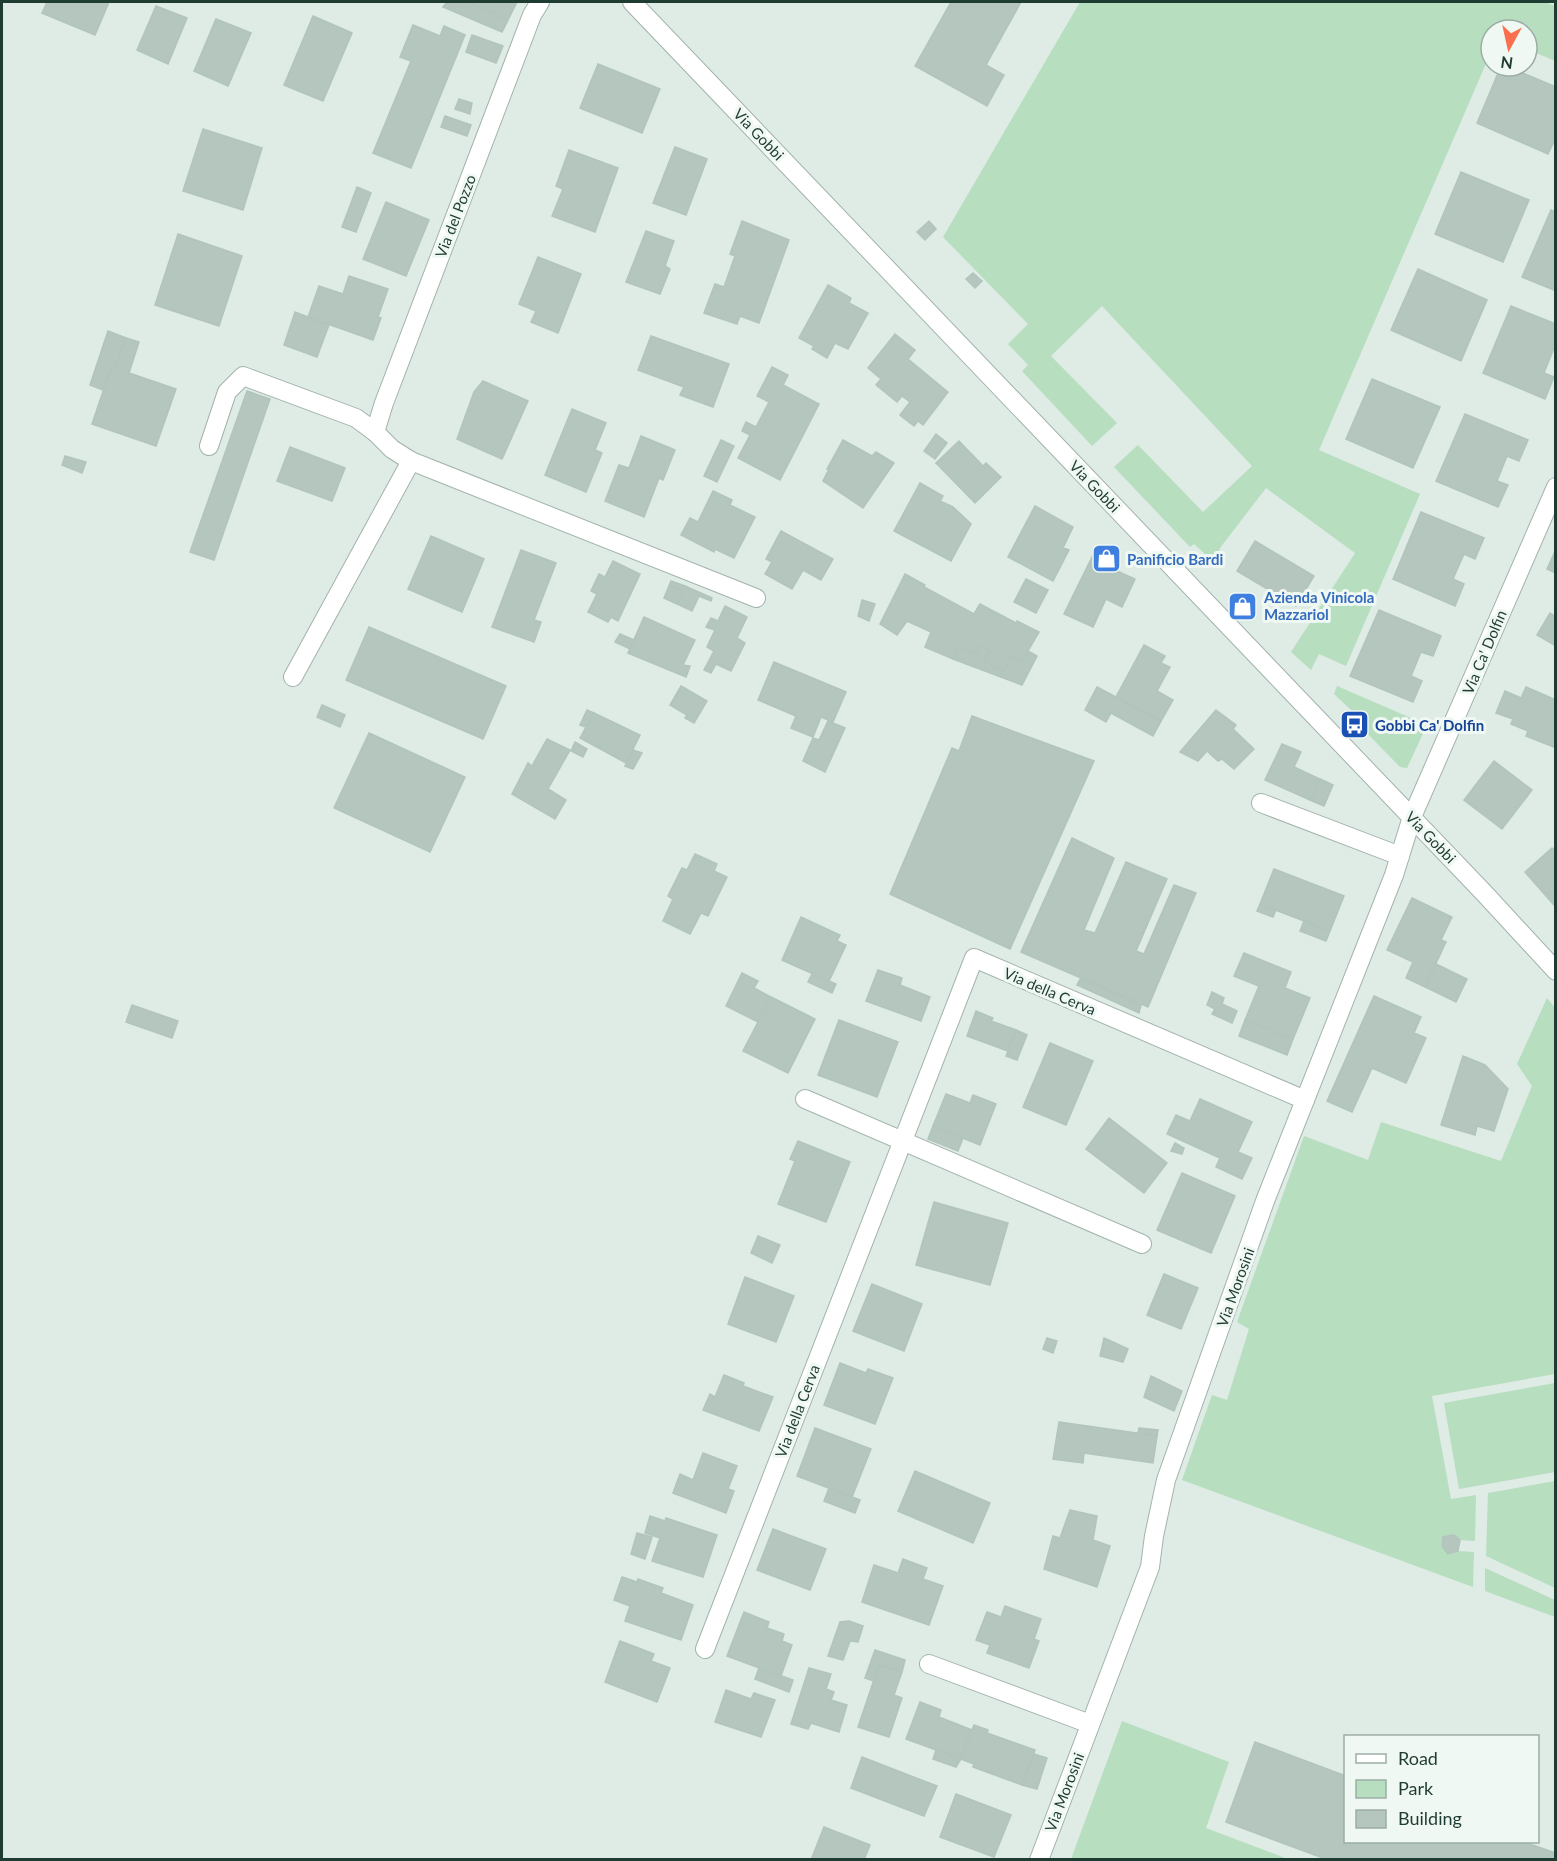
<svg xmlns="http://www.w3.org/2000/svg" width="1557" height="1861" viewBox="0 0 1557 1861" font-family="Lato,sans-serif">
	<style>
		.green { fill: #b6debf }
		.building { fill: #b4c6be; stroke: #b1c5bc; stroke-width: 1.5 }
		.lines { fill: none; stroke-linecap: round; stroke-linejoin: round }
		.minor-casing { stroke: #a2b3ac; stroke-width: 20 }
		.tertiary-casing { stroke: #a2b3ac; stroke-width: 20 }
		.minor { stroke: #fff; stroke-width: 18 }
		.tertiary { stroke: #fff; stroke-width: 18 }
		.labels { text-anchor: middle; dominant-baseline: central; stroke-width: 6; stroke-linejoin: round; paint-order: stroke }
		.street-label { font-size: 15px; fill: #1f3c33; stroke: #f0f8f3 }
		.shop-label { font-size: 15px; font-weight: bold; fill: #366cbe; stroke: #f0f8f3; text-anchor: start }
		.transit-label { font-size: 15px; font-weight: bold; fill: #164399; stroke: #f0f8f3; text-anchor: start }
	</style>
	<rect width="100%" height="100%" fill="#dfebe5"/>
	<g class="green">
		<polygon points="1080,2 1545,2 1555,6 1555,61 1527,49 1527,30 1491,30 1491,52 1319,450 1420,494 1346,666 1319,654 1311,670 1291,652 1355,553 1266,488 1220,548 1215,563 1194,544 1190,547 1114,467 1138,445 1203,512 1252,466 1102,306 1051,356 1117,423 1092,446 1022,371 1028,365 1008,344 1028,324 943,237"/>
		<polygon points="1337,686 1427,725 1407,768 1400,767 1361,727 1365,723 1334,694"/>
		<polygon points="1547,998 1556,1009 1555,1374 1432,1396 1451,1499 1476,1495 1475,1541 1460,1540 1454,1535 1443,1537 1442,1546 1449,1554 1458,1551 1474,1552 1473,1587 1182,1480 1212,1395 1227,1400 1249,1329 1237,1322 1304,1136 1368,1160 1381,1122 1501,1161 1532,1086 1517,1064"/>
		<polygon points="1555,1383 1555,1472 1459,1489 1444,1403"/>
		<polygon points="1555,1481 1556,1481 1555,1588 1486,1556 1488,1493"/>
		<polygon points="1485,1568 1555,1600 1555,1617 1485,1591"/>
		<polygon points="1122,1721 1229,1762 1206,1828 1288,1859 1071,1859"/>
	</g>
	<g class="building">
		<polygon points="47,2 109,2 95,35 42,13"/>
		<polygon points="447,2 469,2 508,20 502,32 443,7"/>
		<polygon points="469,2 517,2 508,20"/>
		<polygon points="951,2 1021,2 986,65 1004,75 987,106 915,66"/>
		<polygon points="156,6 187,18 168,64 137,50"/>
		<polygon points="313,16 352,33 323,101 284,85"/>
		<polygon points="216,19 251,33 228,86 194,71"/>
		<polygon points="413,25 440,36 444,26 465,35 411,168 373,153 411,61 400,57"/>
		<polygon points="472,35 503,46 496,63 466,52"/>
		<polygon points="598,64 660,89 642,133 580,108"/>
		<polygon points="1501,66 1506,66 1556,87 1556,137 1548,154 1477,123"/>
		<polygon points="459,99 472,103 470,114 455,109"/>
		<polygon points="445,116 471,125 467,136 441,127"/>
		<polygon points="203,129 262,148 243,210 183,191"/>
		<polygon points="675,147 707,159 686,215 653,203"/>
		<polygon points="569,150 618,168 595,232 552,216 563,189 556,186"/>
		<polygon points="1461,172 1529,200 1503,262 1435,234"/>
		<polygon points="357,187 371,193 356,232 342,227"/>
		<polygon points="386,202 429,220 406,276 363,259"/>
		<polygon points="1551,210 1556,212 1556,291 1522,277"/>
		<polygon points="742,221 789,240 759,323 740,316 737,324 704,313 715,284 724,287 735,256 730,254"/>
		<polygon points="929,221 936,229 925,240 917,232"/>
		<polygon points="646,231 674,241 665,266 670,269 660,294 626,282"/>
		<polygon points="178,234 242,256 219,326 155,305"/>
		<polygon points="538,257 581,274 558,333 531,322 536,311 519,304"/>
		<polygon points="1418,269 1487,300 1461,361 1391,330"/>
		<polygon points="973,273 982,281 975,288 966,279"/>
		<polygon points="349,276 388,289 378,317 381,318 373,340 308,317 319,286 343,294"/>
		<polygon points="828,285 851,298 849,303 868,313 848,349 835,343 827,358 812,349 814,346 799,338"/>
		<polygon points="1511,306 1556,324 1556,349 1554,348 1544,373 1554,377 1545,399 1483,373"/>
		<polygon points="295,312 329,325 317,357 284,345"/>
		<polygon points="108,331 126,338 115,369 111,368 103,390 90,385"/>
		<polygon points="895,334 915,350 908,359 948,392 923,425 918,421 914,426 900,415 910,402 902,396 897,402 876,385 881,379 868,368"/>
		<polygon points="651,336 729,364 713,407 680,395 684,387 638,370"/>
		<polygon points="126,338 139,342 129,373 176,389 156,446 92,424 111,368 115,369"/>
		<polygon points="772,367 788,375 783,385 819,404 780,480 738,458 750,435 742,431 746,422 756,427 769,402 757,396"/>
		<polygon points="1372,379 1440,407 1413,468 1346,439"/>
		<polygon points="483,381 528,401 502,459 457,439 474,392"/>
		<polygon points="247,391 270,399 214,560 190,552"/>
		<polygon points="572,409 606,423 595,450 602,453 586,492 545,475"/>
		<polygon points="1465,414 1528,440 1519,461 1507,456 1497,481 1508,485 1498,507 1436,481"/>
		<polygon points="936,434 947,443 935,459 924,451"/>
		<polygon points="641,436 675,450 663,480 659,478 644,517 605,501 619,465 629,468"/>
		<polygon points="721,440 734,446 717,482 704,476"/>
		<polygon points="843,440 872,456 876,452 894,463 863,508 823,481 829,469 827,469"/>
		<polygon points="959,441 983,466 986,463 1001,477 975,503 936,463"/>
		<polygon points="290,447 345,468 332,501 277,481"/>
		<polygon points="65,456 86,462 82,473 62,465"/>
		<polygon points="920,483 943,496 940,501 953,507 971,524 951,561 894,531"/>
		<polygon points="713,491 732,500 730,505 755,517 734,558 715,549 714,552 681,535 690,518 698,522"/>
		<polygon points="1035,506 1073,527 1063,548 1069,550 1053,581 1008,557"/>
		<polygon points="1421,512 1484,538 1475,559 1464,554 1453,579 1464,584 1455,606 1393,579"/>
		<polygon points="781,531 833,559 821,580 803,570 792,589 765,574 772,562 766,559"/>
		<polygon points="431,536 484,559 462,612 408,589"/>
		<polygon points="1255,541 1314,576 1296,606 1237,571"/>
		<polygon points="1556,549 1556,573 1547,569"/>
		<polygon points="521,550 556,563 534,620 541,622 534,642 492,627"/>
		<polygon points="1094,553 1118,564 1115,570 1135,579 1122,607 1106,599 1093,627 1064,614"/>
		<polygon points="613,561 640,574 618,621 611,617 608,622 588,612 597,594 591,591 599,574 605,577"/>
		<polygon points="905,574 925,585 924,587 974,614 980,604 1016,623 1017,621 1039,632 1022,661 1011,656 1004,671 985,662 990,651 980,646 975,654 958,646 953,659 925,647 931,632 907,621 897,635 880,624"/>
		<polygon points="1026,579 1048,590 1036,613 1014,602"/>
		<polygon points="671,581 685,586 683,591 669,586"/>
		<polygon points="669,586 683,591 677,604 664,598"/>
		<polygon points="685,586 712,598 711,601 699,596 692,611 677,604"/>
		<polygon points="862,600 875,604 869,621 858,616"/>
		<polygon points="725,606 747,617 737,638 745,643 731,671 716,664 711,673 704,670 714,651 707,647 715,630 706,627 711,618 718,621"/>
		<polygon points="1379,610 1441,636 1433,656 1421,652 1411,676 1422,681 1413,702 1350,676"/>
		<polygon points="1550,613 1556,617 1556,646 1537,635"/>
		<polygon points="644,617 695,640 683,665 690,666 686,677 628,653"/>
		<polygon points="369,627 506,686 483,739 346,680"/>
		<polygon points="620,634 634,640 630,649 615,642"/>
		<polygon points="1144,645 1165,656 1161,663 1170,667 1157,691 1173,700 1161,721 1116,697"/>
		<polygon points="958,646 975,654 980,646 990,651 985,662 1004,671 1011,656 1022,661 1028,651 1037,656 1022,685 953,659"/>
		<polygon points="774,662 846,692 833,722 821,717 813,737 791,728 796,716 758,700"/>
		<polygon points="681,686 707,701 694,723 685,718 687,715 670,705"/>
		<polygon points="1097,687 1161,721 1153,736 1111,713 1106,722 1085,710"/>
		<polygon points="1526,687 1556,700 1556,748 1526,736 1528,731 1511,724 1513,719 1496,713 1505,691 1521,698"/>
		<polygon points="322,705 345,715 340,727 317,717"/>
		<polygon points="587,710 594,713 586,727 580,725"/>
		<polygon points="1216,710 1236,725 1233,729 1254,749 1234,769 1222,759 1218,761 1207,751 1198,761 1180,752"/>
		<polygon points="594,713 640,735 626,763 580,738"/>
		<polygon points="972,716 1094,761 1010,949 890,894 952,748 959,751"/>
		<polygon points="828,721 845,728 825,772 803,761 813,738 819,740"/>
		<polygon points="369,733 465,777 430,852 334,808"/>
		<polygon points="547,739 570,750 548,789 566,800 555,819 512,794 528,763 532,766"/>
		<polygon points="575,742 587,749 583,757 571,751"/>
		<polygon points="1282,744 1301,752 1294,767 1320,779 1310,800 1265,780"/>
		<polygon points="633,750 642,753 633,769 625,766"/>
		<polygon points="1494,761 1532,790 1502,829 1464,800"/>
		<polygon points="1320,779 1333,785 1324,806 1310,800"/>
		<polygon points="1072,838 1114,858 1084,930 1095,933 1126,862 1167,879 1136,951 1144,954 1174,885 1196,893 1148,1007 1021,952"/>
		<polygon points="1552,848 1556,852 1554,905 1525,872"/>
		<polygon points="695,854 717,864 714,871 727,877 708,916 701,913 690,934 663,921 673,899 668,896 682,868 687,870"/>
		<polygon points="1274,869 1344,896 1330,931 1260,904"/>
		<polygon points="1412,898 1452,917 1441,940 1446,942 1425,987 1406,978 1413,962 1387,950"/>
		<polygon points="1260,904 1276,910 1273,917 1257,911"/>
		<polygon points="801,917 840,935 837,941 846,945 829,981 782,960"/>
		<polygon points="1304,921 1330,931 1326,941 1300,931"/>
		<polygon points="1244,953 1291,972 1285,988 1310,998 1293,1039 1245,1020 1259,986 1234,976"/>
		<polygon points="1436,964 1467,979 1456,1002 1425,987"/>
		<polygon points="878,970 902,978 900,985 930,997 921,1021 866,1001"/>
		<polygon points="742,973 758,981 754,988 771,997 758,1022 726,1006"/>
		<polygon points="812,974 836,984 832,993 808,982"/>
		<polygon points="1081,978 1141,1005 1139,1013 1077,985"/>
		<polygon points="1212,992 1224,998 1222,1004 1237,1011 1232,1023 1212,1014 1215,1009 1207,1005"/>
		<polygon points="1374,996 1421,1017 1414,1033 1426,1038 1406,1083 1372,1068 1352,1112 1327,1101"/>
		<polygon points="771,997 815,1019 788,1073 743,1051"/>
		<polygon points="132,1005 178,1021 172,1038 126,1022"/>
		<polygon points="976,1011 993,1018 991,1021 1016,1030 1008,1051 967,1036"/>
		<polygon points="839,1020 898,1042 877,1097 818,1075"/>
		<polygon points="1245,1020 1293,1039 1287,1055 1239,1036"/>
		<polygon points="1016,1030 1027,1035 1017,1060 1006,1056"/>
		<polygon points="1050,1043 1093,1061 1066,1125 1023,1107"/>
		<polygon points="1463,1056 1485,1065 1508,1089 1494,1131 1477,1126 1475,1135 1441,1125"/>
		<polygon points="946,1094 970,1103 973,1095 996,1104 980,1145 933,1126"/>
		<polygon points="1200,1099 1252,1122 1238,1152 1252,1158 1242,1179 1216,1167 1220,1158 1167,1134 1176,1115 1190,1121"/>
		<polygon points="1109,1118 1167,1163 1144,1193 1086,1149"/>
		<polygon points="933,1126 963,1138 958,1151 928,1139"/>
		<polygon points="798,1141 850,1162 826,1222 778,1204 795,1161 790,1159"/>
		<polygon points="1175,1143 1184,1148 1182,1154 1171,1151"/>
		<polygon points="1182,1173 1235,1196 1211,1253 1157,1230"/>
		<polygon points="934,1202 1008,1223 990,1285 916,1265"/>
		<polygon points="758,1236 780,1245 772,1263 751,1253"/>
		<polygon points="1164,1274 1198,1288 1181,1329 1147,1315"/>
		<polygon points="745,1277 794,1296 776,1342 728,1324"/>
		<polygon points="872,1284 922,1304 904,1351 853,1331"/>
		<polygon points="1047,1338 1057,1341 1053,1353 1043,1349"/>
		<polygon points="1104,1338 1128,1349 1123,1362 1100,1356"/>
		<polygon points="840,1363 866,1373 868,1369 893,1378 875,1424 824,1405"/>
		<polygon points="724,1375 744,1383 743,1386 773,1397 759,1431 703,1410 710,1394 715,1397"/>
		<polygon points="1151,1376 1182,1391 1174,1411 1144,1397"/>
		<polygon points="1059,1422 1157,1436 1153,1463 1084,1453 1083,1463 1053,1459"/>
		<polygon points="815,1428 871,1449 852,1497 797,1476"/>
		<polygon points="1139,1428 1158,1430 1157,1436 1138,1433"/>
		<polygon points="703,1453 737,1466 728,1489 734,1491 726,1513 673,1493 680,1474 693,1480"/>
		<polygon points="915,1471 990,1503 973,1543 898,1511"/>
		<polygon points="829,1488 860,1500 855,1513 824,1501"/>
		<polygon points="1070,1510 1097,1516 1093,1540 1110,1546 1097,1587 1044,1569 1053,1536 1060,1538"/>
		<polygon points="650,1516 665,1521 666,1518 717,1535 703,1577 652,1561 660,1538 645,1533"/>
		<polygon points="773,1529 826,1549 810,1590 757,1570"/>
		<polygon points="637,1533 652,1537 645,1559 631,1554"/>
		<polygon points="1454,1535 1460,1540 1458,1551 1448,1554 1442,1546 1443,1537"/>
		<polygon points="903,1559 927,1568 923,1579 943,1586 929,1625 862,1602 874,1565 898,1573"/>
		<polygon points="622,1577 637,1582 638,1579 663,1588 661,1593 693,1605 681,1640 625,1621 630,1606 614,1600"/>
		<polygon points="1005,1606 1041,1619 1034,1639 1039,1641 1029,1668 987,1653 990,1645 976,1640 987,1612 1001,1617"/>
		<polygon points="744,1612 769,1622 767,1628 784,1634 782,1641 792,1645 781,1676 727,1656"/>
		<polygon points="849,1621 863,1626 858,1642 850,1641 843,1660 828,1656 840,1622"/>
		<polygon points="620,1641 654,1654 651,1661 670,1668 657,1702 605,1682"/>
		<polygon points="875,1650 905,1660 902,1672 879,1665 874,1681 865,1678"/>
		<polygon points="879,1665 902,1672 894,1695 902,1698 889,1737 858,1727"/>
		<polygon points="759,1668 793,1680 789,1692 755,1679"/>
		<polygon points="809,1668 831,1674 826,1689 834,1692 831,1700 847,1705 839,1732 811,1723 808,1729 791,1724"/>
		<polygon points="726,1690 751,1699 754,1693 775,1700 761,1737 715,1722"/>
		<polygon points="920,1702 941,1710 939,1717 972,1730 961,1759 906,1739"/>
		<polygon points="974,1725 988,1730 987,1733 1035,1750 1022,1785 973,1767 974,1764 961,1759"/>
		<polygon points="1255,1742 1346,1776 1346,1842 1524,1842 1556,1853 1556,1860 1328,1860 1226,1822"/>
		<polygon points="936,1750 961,1759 956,1767 933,1759"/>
		<polygon points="1034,1754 1047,1758 1037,1789 1022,1785"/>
		<polygon points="862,1757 937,1786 924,1816 851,1788"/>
		<polygon points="956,1794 1011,1815 994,1857 940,1837"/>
		<polygon points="824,1827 870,1845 864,1860 811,1860"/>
	</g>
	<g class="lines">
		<defs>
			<g id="minor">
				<polyline points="375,432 384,403 532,15 540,2"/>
				<polyline points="209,446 227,392 243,376 356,418 375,432 392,449 411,461 756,598"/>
				<polyline points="293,677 411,461"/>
				<polyline points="1261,803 1400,856"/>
				<polyline points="805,1099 1142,1244"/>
				<polyline points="705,1649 974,958 1305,1100"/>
				<polyline points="929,1664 1090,1724"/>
				<polyline points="1039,1860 1150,1567 1154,1536 1166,1480 1265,1201 1394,875 1412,817 1556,487"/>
			</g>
			<polyline id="tertiary" points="632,2 1485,894 1556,971"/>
		</defs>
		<use href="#minor" class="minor-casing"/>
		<use href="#tertiary" class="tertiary-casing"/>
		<use href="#minor" class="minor"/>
		<use href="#tertiary" class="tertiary"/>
	</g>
	<defs>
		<symbol id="shop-square" viewBox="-11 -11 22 22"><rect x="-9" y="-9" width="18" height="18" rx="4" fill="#3f7fe0" stroke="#f0f8f3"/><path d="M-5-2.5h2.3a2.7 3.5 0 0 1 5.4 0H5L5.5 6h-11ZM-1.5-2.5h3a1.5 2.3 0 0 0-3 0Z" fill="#fff"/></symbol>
		<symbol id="bus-square" viewBox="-11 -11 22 22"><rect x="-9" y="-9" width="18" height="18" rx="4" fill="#1a4fb4" stroke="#f0f8f3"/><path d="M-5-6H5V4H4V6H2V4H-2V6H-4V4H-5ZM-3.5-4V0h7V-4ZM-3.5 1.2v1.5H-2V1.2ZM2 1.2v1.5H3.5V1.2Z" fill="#fff"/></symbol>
	</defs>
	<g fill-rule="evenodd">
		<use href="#shop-square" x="1090" y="542" width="33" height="33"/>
		<use href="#shop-square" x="1226" y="590" width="33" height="33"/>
		<use href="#bus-square" x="1338" y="708" width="33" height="33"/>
	</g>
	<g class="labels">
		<g class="street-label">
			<text transform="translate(759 134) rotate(46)">Via Gobbi</text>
			<text transform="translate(455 216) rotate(-69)">Via del Pozzo</text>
			<text transform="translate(1095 486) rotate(46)">Via Gobbi</text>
			<text transform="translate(1484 652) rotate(-67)">Via Ca' Dolfin</text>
			<text transform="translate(1431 837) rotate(46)">Via Gobbi</text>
			<text transform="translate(1050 991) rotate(23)">Via della Cerva</text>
			<text transform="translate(1235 1287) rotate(-70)">Via Morosini</text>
			<text transform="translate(797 1411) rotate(-69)">Via della Cerva</text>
			<text transform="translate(1064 1792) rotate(-69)">Via Morosini</text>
		</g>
		<g class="shop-label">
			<text x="1127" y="559">Panificio Bardi</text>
			<text x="1264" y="597">Azienda Vinicola<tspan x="1264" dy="17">Mazzariol</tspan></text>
		</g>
		<g class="transit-label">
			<text x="1375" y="725">Gobbi Ca' Dolfin</text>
		</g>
	</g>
	<rect width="1557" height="1861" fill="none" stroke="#1f3c33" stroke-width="6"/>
	<rect x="1344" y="1735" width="195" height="108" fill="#f0f8f3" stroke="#9cada6" stroke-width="1.5"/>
	<rect x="1356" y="1754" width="30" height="9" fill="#ffffff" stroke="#9cada6" stroke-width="1.5"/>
	<text x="1398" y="1765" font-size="18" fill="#1f3c33">Road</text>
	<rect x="1356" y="1780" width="30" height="18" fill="#b6debf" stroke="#9cada6" stroke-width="1.5"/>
	<text x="1398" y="1795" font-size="18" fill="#1f3c33">Park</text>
	<rect x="1356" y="1810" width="30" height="18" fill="#b4c6be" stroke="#9cada6" stroke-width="1.5"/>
	<text x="1398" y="1825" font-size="18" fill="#1f3c33">Building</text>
	<g transform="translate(1509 48) rotate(188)"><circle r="28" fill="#f0f8f3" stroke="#9cada6" stroke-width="1.5"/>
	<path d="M0-4.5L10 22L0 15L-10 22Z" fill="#fa704e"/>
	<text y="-9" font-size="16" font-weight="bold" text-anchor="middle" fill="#1f3c33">N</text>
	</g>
</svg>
